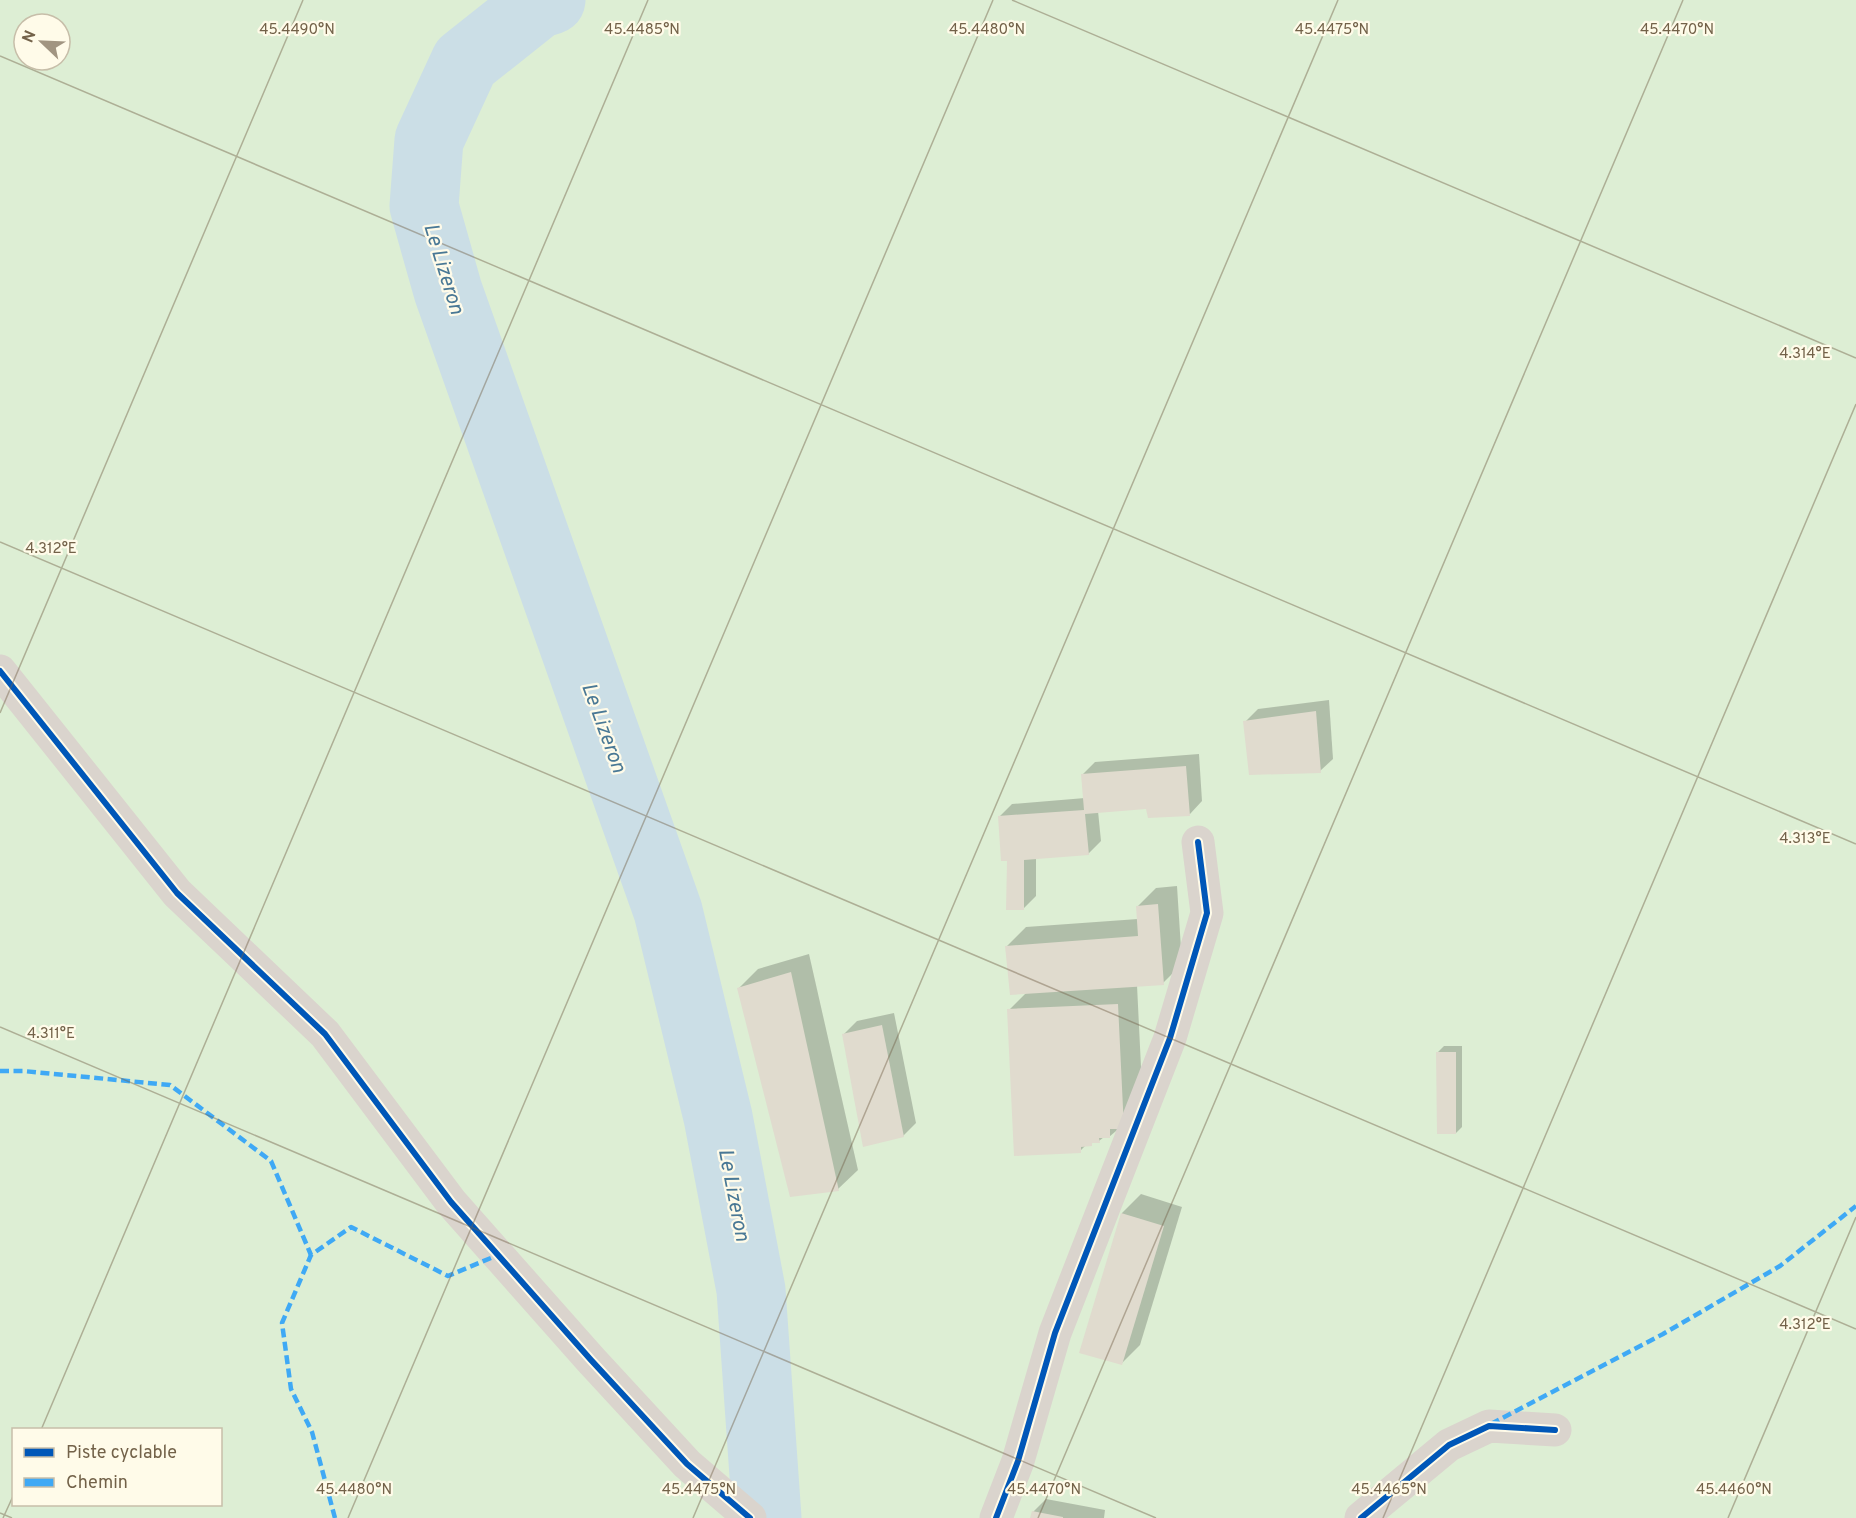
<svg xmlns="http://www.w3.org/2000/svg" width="1856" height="1518" viewBox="0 0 1856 1518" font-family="Overpass,sans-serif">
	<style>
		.green { fill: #ddeed4; fill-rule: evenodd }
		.shadow { fill: #0003 }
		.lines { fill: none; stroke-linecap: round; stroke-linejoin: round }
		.river { stroke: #cbdee6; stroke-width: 69 }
		.building { fill: #e0dbce }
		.minor { stroke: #dad4cd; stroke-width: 33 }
		.quiet { stroke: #3fa9f5; stroke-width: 4.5; stroke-dasharray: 9 4.5; stroke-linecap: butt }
		.cycleway-casing { stroke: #fffbe9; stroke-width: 10 }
		.cycleway { stroke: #0057b8; stroke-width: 6 }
		.ticks { fill: none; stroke: #736249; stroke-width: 1.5; stroke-opacity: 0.45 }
		.labels { text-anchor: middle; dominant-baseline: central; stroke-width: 4.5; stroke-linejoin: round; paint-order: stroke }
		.water-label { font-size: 21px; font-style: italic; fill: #497895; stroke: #fffbe9 }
		.ticks-label { font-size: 15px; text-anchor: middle; fill: #736249; stroke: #fffbe9; stroke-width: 4.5; stroke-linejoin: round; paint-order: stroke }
	</style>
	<rect width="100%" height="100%" fill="#f6f4e9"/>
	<path class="green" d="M0,0H1856V1518H0ZM24,24H60V60H24ZM14,1430H220V1504H14Z"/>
	<g class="shadow">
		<polygon points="1329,700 1333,759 1320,771 1245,722 1258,709"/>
		<polygon points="1199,754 1202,801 1190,814 1147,807 1098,811 1101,841 1088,854 1036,857 1036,896 1023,909 1008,860 999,817 1012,804 1085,798 1083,774 1095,762"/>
		<polygon points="1177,886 1182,964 1163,983 1137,985 1143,1108 1109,1137 1104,1137 1099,1141 1086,1145 1080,1151 1009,1010 1027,992 1007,946 1026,927 1138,919 1137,907 1156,888"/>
		<polygon points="809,954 858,1170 838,1189 739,988 758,969"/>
		<polygon points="894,1013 916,1123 903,1136 844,1034 857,1021"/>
		<polygon points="1444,1046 1462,1046 1462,1127 1456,1133 1438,1052"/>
		<polygon points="1141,1194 1182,1207 1140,1345 1121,1364 1122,1213"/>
		<polygon points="1046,1499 1105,1510 1104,1518 1032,1518 1033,1512"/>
	</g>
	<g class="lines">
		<polyline class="river" points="551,0 538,4 465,62 429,140 424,206 448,291 668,911 718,1117 751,1290 767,1518"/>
	</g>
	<g class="building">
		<polygon points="1316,711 1321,773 1249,775 1243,721"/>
		<polygon points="1186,766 1190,816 1148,818 1146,809 1085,814 1089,855 1024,860 1024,910 1006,910 1007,861 1001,861 998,816 1084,810 1081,774"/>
		<polygon points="1158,904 1164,985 1010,995 1005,946 1138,936 1136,906"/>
		<polygon points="791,972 839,1191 790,1197 737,988"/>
		<polygon points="1118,1004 1124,1129 1110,1129 1110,1138 1099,1138 1100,1143 1092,1143 1092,1146 1081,1147 1081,1153 1014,1156 1007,1009"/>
		<polygon points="882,1025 904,1137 863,1147 842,1034"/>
		<polygon points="1436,1052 1456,1052 1456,1134 1437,1134"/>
		<polygon points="1121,1213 1164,1226 1122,1365 1079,1353"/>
		<polygon points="1032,1511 1063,1517 1063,1518 1030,1518"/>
	</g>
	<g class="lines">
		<g class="minor">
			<polyline points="0,671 177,893 325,1034 451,1202 498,1255 591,1360 687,1464 750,1518"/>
			<polyline points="996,1518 1018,1461 1055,1333 1170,1038 1207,913 1198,842"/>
			<polyline points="1361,1518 1449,1445 1489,1426 1555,1430"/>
		</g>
		<g class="quiet">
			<polyline points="0,1071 23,1071 170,1085 271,1161 311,1255"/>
			<polyline points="1491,1424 1663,1334 1780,1266 1856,1206"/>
			<polyline points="335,1518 312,1432 291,1389 282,1323 311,1255 351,1227 448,1276 498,1255"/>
		</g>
		<defs>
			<g id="cycleway">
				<polyline points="0,671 177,893 325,1034 451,1202 498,1255 591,1360 687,1464 750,1518"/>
				<polyline points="996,1518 1018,1461 1055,1333 1170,1038 1207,913 1198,842"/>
				<polyline points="1361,1518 1449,1445 1489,1426 1555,1430"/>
			</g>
		</defs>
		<use href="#cycleway" class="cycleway-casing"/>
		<use href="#cycleway" class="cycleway"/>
	</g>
	<path class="ticks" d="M1012,0L1856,358M0,56L1856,844M0,542L1856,1329M0,713L303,0M0,1027L1156,1518M41,1430L648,0M0,1513L12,1518M3,1518L14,1494M348,1518L993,0M693,1518L1338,0M1038,1518L1683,0M1383,1518L1856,404M1728,1518L1856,1217"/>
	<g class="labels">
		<g class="water-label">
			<text transform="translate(443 269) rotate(73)">Le Lizeron</text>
			<text transform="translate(603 728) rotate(70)">Le Lizeron</text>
			<text transform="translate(733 1195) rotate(79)">Le Lizeron</text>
		</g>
	</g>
	<g class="ticks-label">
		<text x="297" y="34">45.4490°N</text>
		<text x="642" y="34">45.4485°N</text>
		<text x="987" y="34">45.4480°N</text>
		<text x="1332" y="34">45.4475°N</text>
		<text x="1677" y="34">45.4470°N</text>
		<text x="1805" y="358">4.314°E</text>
		<text x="51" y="553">4.312°E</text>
		<text x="1805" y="843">4.313°E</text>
		<text x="51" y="1038">4.311°E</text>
		<text x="1805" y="1329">4.312°E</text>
		<text x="354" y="1494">45.4480°N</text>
		<text x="699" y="1494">45.4475°N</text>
		<text x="1044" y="1494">45.4470°N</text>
		<text x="1389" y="1494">45.4465°N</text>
		<text x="1734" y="1494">45.4460°N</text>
	</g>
	<rect x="12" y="1428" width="210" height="78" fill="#fffbe9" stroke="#c7bea9" stroke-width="1.5"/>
	<rect x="24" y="1448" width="30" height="9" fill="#0057b8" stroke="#c7bea9" stroke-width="1.5"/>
	<text x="66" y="1458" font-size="18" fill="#736249">Piste cyclable</text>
	<rect x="24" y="1478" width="30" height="9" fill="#3fa9f5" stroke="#c7bea9" stroke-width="1.5"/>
	<text x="66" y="1488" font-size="18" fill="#736249">Chemin</text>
	<g transform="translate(42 42) rotate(293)"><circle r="28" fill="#fffbe9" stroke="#c7bea9" stroke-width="1.5"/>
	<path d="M0-4.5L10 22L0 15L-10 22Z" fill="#a19581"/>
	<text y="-9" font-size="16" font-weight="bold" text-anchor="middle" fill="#736249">N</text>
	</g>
</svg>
